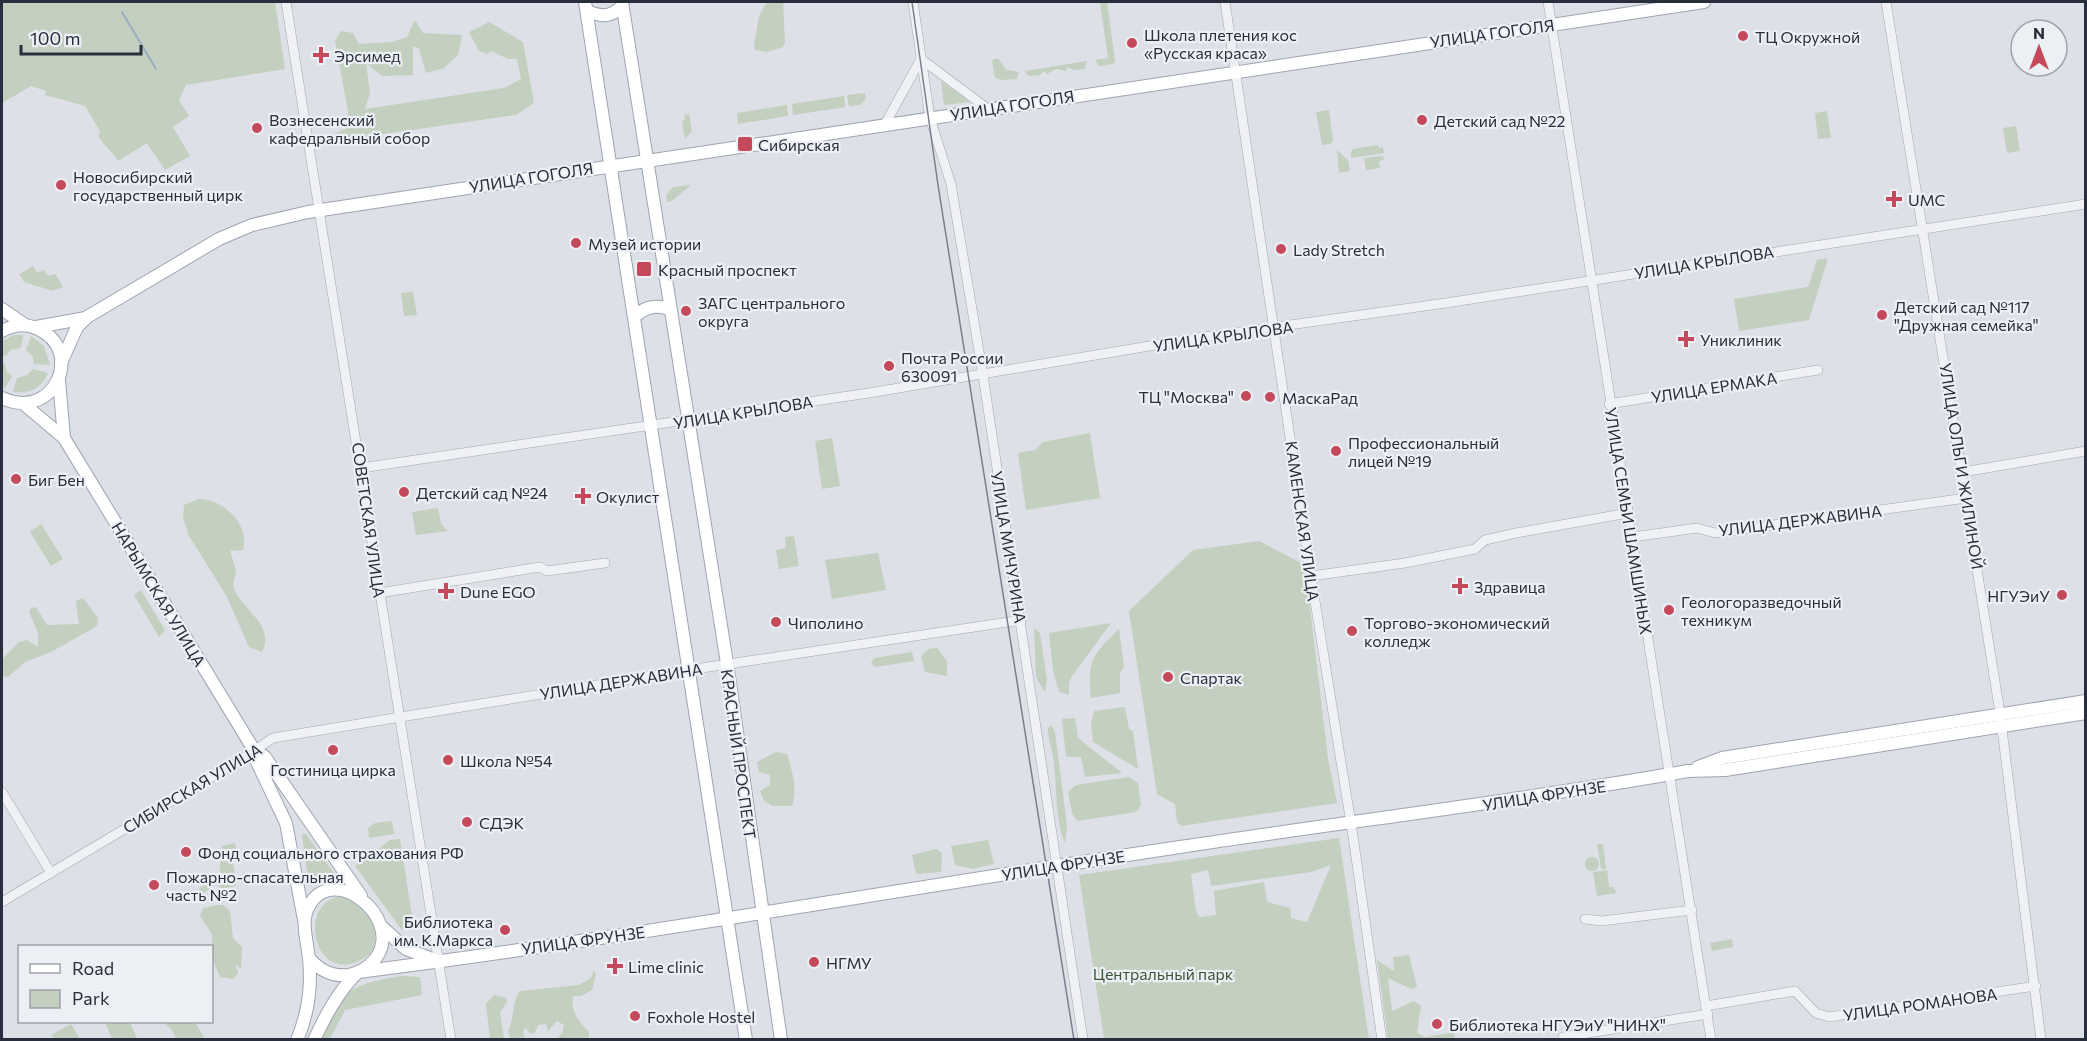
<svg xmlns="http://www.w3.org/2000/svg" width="2087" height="1041" viewBox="0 0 2087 1041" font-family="Commissioner,sans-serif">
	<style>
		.green { fill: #c3cfbf; fill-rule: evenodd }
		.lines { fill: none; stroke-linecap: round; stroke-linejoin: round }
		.stream { stroke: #9aaec4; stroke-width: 2 }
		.minor-casing { stroke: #a3a7af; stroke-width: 10 }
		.major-casing { stroke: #9da5b0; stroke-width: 14 }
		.minor { stroke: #eff1f4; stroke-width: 9 }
		.major { stroke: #fff; stroke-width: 12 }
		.tram { stroke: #78808e; stroke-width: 1.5 }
		.poi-dot { fill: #c4495a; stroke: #eceff4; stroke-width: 2 }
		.labels { text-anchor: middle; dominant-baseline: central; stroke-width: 4.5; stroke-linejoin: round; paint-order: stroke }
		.street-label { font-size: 16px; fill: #282e3b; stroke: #eceff4 }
		.poi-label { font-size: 16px; fill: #282e3b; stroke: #eceff4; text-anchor: start }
		.park-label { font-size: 16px; fill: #3b5636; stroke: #eceff4 }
	</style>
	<rect width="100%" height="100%" fill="#dde0e6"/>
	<g class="green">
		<path d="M2,2H275L285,69L186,85L179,100L189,116L173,127L190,156L165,170L147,143L118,161C112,151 104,146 98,136L100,131L85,106L49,96L45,95L46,91L31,86L2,103Z"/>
		<polygon points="767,2 783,2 785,43 783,47 767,52 755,50 754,46 759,16"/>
		<polygon points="1100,2 1107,2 1115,61 1113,64 1099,66 1095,60 1108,58"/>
		<polygon points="415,20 423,33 462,35 458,55 444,68 426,73 419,49 413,46 413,75 382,76 366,63 370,93 365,109 504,88 521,79 517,59 508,59 491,51 487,54 479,51 469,32 489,22 523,42 534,103 516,115 329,142 330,136 347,128 348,111 335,41 341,31 353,33 359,44 392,42 407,37"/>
		<polygon points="998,58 1006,70 1019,72 1017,79 1002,80 995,78 992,60"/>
		<polygon points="1087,61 1085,69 1073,70 1068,67 1066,71 1056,69 1047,74 1044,71 1040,75 1030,76 1026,74 1025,71"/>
		<polygon points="941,81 970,102 944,105"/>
		<polygon points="865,93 866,99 860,105 849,106 847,95"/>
		<polygon points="844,96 845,107 793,115 792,104"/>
		<polygon points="787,105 788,116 738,124 737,113"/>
		<polygon points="1329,110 1333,140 1331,144 1322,145 1316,112"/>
		<polygon points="1827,111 1831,138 1818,139 1815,113"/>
		<polygon points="689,114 692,131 685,139 682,121 685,120 684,115"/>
		<polygon points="2016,126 2020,151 2007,153 2003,128"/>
		<polygon points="1378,145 1379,148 1383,147 1384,153 1351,158 1351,152 1353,149"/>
		<polygon points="1337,150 1348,160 1350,171 1339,173"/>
		<polygon points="1383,156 1384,160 1379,161 1380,168 1366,170 1364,158"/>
		<polygon points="691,185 672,201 667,202 666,195 673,187"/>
		<polygon points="1828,258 1809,320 1739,331 1734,299 1808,287 1817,260"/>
		<polygon points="33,266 37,273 44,270 48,276 55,274 63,287 53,291 24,282 19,274"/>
		<polygon points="413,292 417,315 404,316 401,293"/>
		<polygon points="14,335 23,335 21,348 10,350 6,356 2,355 2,341"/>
		<polygon points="31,336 44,346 50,365 34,364 33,357 26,350"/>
		<polygon points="4,362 7,372 12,376 5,388 2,386 2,363"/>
		<path d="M33,369L48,373C42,388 30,394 13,392L17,378L27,375Z"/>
		<polygon points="1090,433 1100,498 1026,510 1018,453 1035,450 1043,442"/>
		<polygon points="832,438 840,486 822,489 815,441"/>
		<path d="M199,499C223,499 250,524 243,550L230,551L236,570L233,587C241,609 276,625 262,652L249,647L227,597L188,534L183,517L184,505Z"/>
		<polygon points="438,508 441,524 448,531 416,535 412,512"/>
		<polygon points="41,524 63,559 51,566 30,532"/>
		<polygon points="794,536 799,566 779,569 776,550 786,548 785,537"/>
		<polygon points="1259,541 1305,565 1328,759 1337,803 1181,826 1177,822 1175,804 1157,794 1129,611 1193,550"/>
		<polygon points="878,553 886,590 832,599 825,560"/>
		<polygon points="141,590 165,630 159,637 134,595"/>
		<polygon points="83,598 98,618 97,626 51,652 25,662 8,677 2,676 2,659 19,642 27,640 38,647 38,633 29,612 31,608 36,607 47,625 79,624 76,601"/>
		<polygon points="1111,623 1072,676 1069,683 1069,695 1059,692 1053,670 1049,633"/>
		<polygon points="1034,628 1040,633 1047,680 1045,692 1036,677"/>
		<path d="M1119,629L1124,667L1120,673V693L1091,698C1087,661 1093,654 1119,629Z"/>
		<polygon points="937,648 947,661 947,676 925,672 921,656 928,649"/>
		<polygon points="912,652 914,661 875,667 871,663 874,658"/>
		<polygon points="1125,707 1129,729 1133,731 1138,769 1093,742 1091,724 1094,711"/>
		<polygon points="1075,718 1078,738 1122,773 1085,777 1081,757 1066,757 1062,719"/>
		<path d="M1051,725L1055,732L1067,825L1065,843C1055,819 1057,790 1054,764C1053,751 1048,741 1048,728Z"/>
		<path d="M776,752L787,754C792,772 798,787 792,806H773L764,801L760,791L770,785V775L759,772L757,762Z"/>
		<polygon points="1129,777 1138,783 1141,805 1136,812 1077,821 1072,813 1068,792 1076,785"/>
		<polygon points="392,821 394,834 369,838 368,828 375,823"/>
		<polygon points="305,834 306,834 338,879 321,880 309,886 302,835"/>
		<path d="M1339,838L1369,1039H1104L1079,875ZM1331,865L1307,922L1291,918L1290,908L1267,902L1264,882L1214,891L1216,915L1200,917L1196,912L1191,874L1208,870L1211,886L1311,872Z"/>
		<polygon points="400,839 414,929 402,930 355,866 390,840"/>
		<polygon points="988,840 994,864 973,869 955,865 951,846"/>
		<polygon points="235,843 237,858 233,862 236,886 221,889 216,884 201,895 199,888 219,877 222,846"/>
		<polygon points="1597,844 1603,844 1606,869 1601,869"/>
		<polygon points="936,849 942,853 941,872 916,874 912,855"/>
		<circle cx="1592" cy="864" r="7"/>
		<polygon points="1607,870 1609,887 1613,887 1617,893 1597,896 1593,872"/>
		<path d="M342,896C365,903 384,930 371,953C317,997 292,902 342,896Z"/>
		<polygon points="217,905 223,905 230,911 233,938 242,947 241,969 235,964 238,973 233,979 220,977 212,958 212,934 200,916 203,908"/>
		<polygon points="1732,939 1733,947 1712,951 1710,943"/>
		<polygon points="1409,955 1417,987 1411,989 1388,978 1392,1011 1414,1001 1421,1006 1417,1033 1425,1037 1455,1032 1454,1039 1388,1039 1377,960 1394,971 1393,957"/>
		<path d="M594,970L596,974L592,990L581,996H573C570,1011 579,1022 589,1032V1039H557L562,1033L564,1025L557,1021L548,1031L546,1024L538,1025L535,1033L531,1034L526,1028L523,1031L525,1039H510L508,1031C515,1017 511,1004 520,991L579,985L591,978Z"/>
		<path d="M402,976L420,977L422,995L345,1010L330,1039L318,1040C339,991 350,984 402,976Z"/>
		<polygon points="494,995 506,998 507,1002 500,1012 504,1039 490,1039 486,1004"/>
		<polygon points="105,1022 130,1022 137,1039 112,1039"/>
		<polygon points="163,1022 195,1022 205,1039 176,1039 172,1030"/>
		<polygon points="71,1024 80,1039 54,1039 51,1035"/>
	</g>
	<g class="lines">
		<polyline class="stream" points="122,12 156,69"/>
		<defs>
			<g id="minor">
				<polyline points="286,2 451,1040"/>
				<polyline points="913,2 930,118 951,184 983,375 1083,1040"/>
				<polyline points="1225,2 1308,558 1353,836 1382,1040"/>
				<polyline points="1548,2 1711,1040"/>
				<polyline points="1886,2 2000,713 2041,1040"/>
				<polyline points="885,124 921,59 988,109"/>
				<polyline points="1609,404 1818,370"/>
				<polyline points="361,468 869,393 1197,338 1446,303 2086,204"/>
				<polyline points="1963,472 2086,451"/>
				<polyline points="1633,537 1697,528 1715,533 1966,498"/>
				<polyline points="1311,576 1405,563 1475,549 1485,540 1516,533 1628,513"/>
				<polyline points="379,593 540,567 547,571 605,563"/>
				<polyline points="2,792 51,873"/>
				<polyline points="2,902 239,761 273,738 682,671 1021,620"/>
				<polyline points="1585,919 1601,921 1692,910"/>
				<polyline points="1706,1006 1795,991 1816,1013 1829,1017 2036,986"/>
				<polyline points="1563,1037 1708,1014"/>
			</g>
			<g id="major">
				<polyline points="585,2 746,1040"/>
				<polyline points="622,2 729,676 781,1040"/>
				<path d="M587,11C602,17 610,18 622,6"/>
				<polyline points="2,309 25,325"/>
				<path d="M635,316C647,306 655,305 670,309"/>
				<polyline points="36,327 86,318"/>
				<path d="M2,331C13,325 26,323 38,329C85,350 55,422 2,398"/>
				<polyline points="61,363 77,327 87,317 219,239 252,225 308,212 1704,2"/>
				<polyline points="59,380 64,438"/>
				<polyline points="25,405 64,438 254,750 257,762 286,823 304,920"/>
				<polyline points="254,750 265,757 361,896"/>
				<polyline points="1698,767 1722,758 2086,701"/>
				<polyline points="382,927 406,949 435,960"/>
				<path d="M358,972C633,937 906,888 1180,847C1350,821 1520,801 1688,771L1725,770L2086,713"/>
				<path d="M297,1040C308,1014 312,987 309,959C308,944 301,924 307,910C329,858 405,917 376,958C369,967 360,973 349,975C333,977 319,970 309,958"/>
				<path d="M314,1040C326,1015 337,993 357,973"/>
			</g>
		</defs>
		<use href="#minor" class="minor-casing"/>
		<use href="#major" class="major-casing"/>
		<use href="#minor" class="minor"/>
		<use href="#major" class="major"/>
		<polyline class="tram" points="912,2 938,185 1074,1040"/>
	</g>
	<g class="poi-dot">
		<circle cx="1743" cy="36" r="6"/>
		<circle cx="1132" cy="43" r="6"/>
		<path d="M318 46h6v6h6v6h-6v6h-6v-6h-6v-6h6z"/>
		<circle cx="1422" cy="120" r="6"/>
		<circle cx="257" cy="128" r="6"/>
		<rect x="737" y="136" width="16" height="16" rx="3"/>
		<circle cx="61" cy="185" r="6"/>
		<path d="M1891 190h6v6h6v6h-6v6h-6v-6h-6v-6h6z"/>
		<circle cx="576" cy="243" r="6"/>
		<circle cx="1281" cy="249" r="6"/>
		<rect x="636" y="261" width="16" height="16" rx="3"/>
		<circle cx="686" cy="311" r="6"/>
		<circle cx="1882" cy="315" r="6"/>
		<path d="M1683 330h6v6h6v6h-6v6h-6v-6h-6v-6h6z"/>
		<circle cx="889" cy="366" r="6"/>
		<circle cx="1246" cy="396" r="6"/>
		<circle cx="1270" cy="397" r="6"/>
		<circle cx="1336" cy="451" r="6"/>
		<circle cx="16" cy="479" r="6"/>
		<circle cx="404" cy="492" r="6"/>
		<path d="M580 487h6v6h6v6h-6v6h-6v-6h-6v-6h6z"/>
		<path d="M1457 577h6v6h6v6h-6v6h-6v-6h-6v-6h6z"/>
		<path d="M443 582h6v6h6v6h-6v6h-6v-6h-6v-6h6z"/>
		<circle cx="2062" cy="595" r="6"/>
		<circle cx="1669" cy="610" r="6"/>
		<circle cx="776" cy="622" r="6"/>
		<circle cx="1352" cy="631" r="6"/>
		<circle cx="1168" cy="677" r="6"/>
		<circle cx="333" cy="750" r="6"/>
		<circle cx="448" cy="760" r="6"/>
		<circle cx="467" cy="822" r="6"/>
		<circle cx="186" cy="852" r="6"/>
		<circle cx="154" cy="885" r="6"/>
		<circle cx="505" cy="930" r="6"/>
		<circle cx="814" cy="962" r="6"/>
		<path d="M612 957h6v6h6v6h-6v6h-6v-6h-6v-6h6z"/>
		<circle cx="635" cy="1016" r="6"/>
		<circle cx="1437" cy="1024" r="6"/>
	</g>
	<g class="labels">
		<g class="street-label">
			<text transform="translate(1492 33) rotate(-8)">УЛИЦА ГОГОЛЯ</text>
			<text transform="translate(1012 105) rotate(-9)">УЛИЦА ГОГОЛЯ</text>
			<text transform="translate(531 177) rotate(-9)">УЛИЦА ГОГОЛЯ</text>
			<text transform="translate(1704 262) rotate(-9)">УЛИЦА КРЫЛОВА</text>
			<text transform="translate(1223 336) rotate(-8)">УЛИЦА КРЫЛОВА</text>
			<text transform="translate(1714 387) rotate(-9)">УЛИЦА ЕРМАКА</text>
			<text transform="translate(743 412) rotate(-9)">УЛИЦА КРЫЛОВА</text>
			<text transform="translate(1962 466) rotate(81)">УЛИЦА ОЛЬГИ ЖИЛИНОЙ</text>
			<text transform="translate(369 520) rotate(82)">СОВЕТСКАЯ УЛИЦА</text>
			<text transform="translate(1800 520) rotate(-7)">УЛИЦА ДЕРЖАВИНА</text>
			<text transform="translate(1303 521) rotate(82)">КАМЕНСКАЯ УЛИЦА</text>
			<text transform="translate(1629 521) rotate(81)">УЛИЦА СЕМЬИ ШАМШИНЫХ</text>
			<text transform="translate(1009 547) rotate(81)">УЛИЦА МИЧУРИНА</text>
			<text transform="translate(159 594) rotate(59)">НАРЫМСКАЯ УЛИЦА</text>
			<text transform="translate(621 681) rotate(-9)">УЛИЦА ДЕРЖАВИНА</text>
			<text transform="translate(739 754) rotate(82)">КРАСНЫЙ ПРОСПЕКТ</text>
			<text transform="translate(192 788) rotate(-31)">СИБИРСКАЯ УЛИЦА</text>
			<text transform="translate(1544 795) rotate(-9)">УЛИЦА ФРУНЗЕ</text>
			<text transform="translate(1063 865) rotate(-9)">УЛИЦА ФРУНЗЕ</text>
			<text transform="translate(583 940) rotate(-8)">УЛИЦА ФРУНЗЕ</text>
			<text transform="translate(1920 1004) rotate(-8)">УЛИЦА РОМАНОВА</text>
		</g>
		<g class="poi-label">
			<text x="1144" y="34">Школа плетения кос<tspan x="1144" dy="18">«Русская краса»</tspan></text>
			<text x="1755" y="36">ТЦ Окружной</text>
			<text x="334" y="55">Эрсимед</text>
			<text x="269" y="119">Вознесенский<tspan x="269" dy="18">кафедральный собор</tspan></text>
			<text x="1434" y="120">Детский сад №22</text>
			<text x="758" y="144">Сибирская</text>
			<text x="73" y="176">Новосибирский<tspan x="73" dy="18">государственный цирк</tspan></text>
			<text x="1908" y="199">UMC</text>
			<text x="588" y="243">Музей истории</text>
			<text x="1293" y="249">Lady Stretch</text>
			<text x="658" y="269">Красный проспект</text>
			<text x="698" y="302">ЗАГС центрального<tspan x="698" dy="18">округа</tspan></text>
			<text x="1894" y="306">Детский сад №117<tspan x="1894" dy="18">"Дружная семейка"</tspan></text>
			<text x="1700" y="339">Униклиник</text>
			<text x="901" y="357">Почта России<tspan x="901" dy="18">630091</tspan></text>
			<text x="1234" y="396" text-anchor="end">ТЦ "Москва"</text>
			<text x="1282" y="397">МаскаРад</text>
			<text x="1348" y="442">Профессиональный<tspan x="1348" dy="18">лицей №19</tspan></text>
			<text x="28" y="479">Биг Бен</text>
			<text x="416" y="492">Детский сад №24</text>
			<text x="596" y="496">Окулист</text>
			<text x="1474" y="586">Здравица</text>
			<text x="460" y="591">Dune EGO</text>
			<text x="2050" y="595" text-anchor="end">НГУЭиУ</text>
			<text x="1681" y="601">Геологоразведочный<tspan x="1681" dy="18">техникум</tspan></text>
			<text x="788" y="622">Чиполино</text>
			<text x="1364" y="622">Торгово-экономический<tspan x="1364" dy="18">колледж</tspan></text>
			<text x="1180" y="677">Спартак</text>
			<text x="460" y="760">Школа №54</text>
			<text x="333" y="769" text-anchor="middle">Гостиница цирка</text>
			<text x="479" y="822">СДЭК</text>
			<text x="198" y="852">Фонд социального страхования РФ</text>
			<text x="166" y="876">Пожарно-спасательная<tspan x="166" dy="18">часть №2</tspan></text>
			<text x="493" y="921" text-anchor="end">Библиотека<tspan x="493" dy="18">им. К.Маркса</tspan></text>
			<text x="826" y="962">НГМУ</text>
			<text x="628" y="966">Lime clinic</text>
			<text x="647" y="1016">Foxhole Hostel</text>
			<text x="1449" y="1024">Библиотека НГУЭиУ "НИНХ"</text>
		</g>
		<g class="park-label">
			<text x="1163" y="973">Центральный парк</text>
		</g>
	</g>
	<rect width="2087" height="1041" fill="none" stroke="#282e3b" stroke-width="6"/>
	<rect x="18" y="945" width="195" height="78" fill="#eceff4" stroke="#9ea2aa" stroke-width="1.5"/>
	<rect x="30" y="964" width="30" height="9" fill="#ffffff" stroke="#9ea2aa" stroke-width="1.5"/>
	<text x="72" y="975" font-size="18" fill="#282e3b">Road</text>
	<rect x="30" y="990" width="30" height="18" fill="#c3cfbf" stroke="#9ea2aa" stroke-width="1.5"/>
	<text x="72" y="1005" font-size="18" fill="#282e3b">Park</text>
	<g transform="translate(2039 48)"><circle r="28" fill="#eceff4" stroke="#9ea2aa" stroke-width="1.5"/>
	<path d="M0-4.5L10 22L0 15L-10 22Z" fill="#c4495a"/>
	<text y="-9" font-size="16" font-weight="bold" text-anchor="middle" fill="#282e3b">N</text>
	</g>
	<path d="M21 45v9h120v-9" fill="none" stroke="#282e3b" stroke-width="3"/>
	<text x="30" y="45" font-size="18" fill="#282e3b" stroke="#eceff4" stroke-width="4.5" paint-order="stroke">100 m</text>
</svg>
